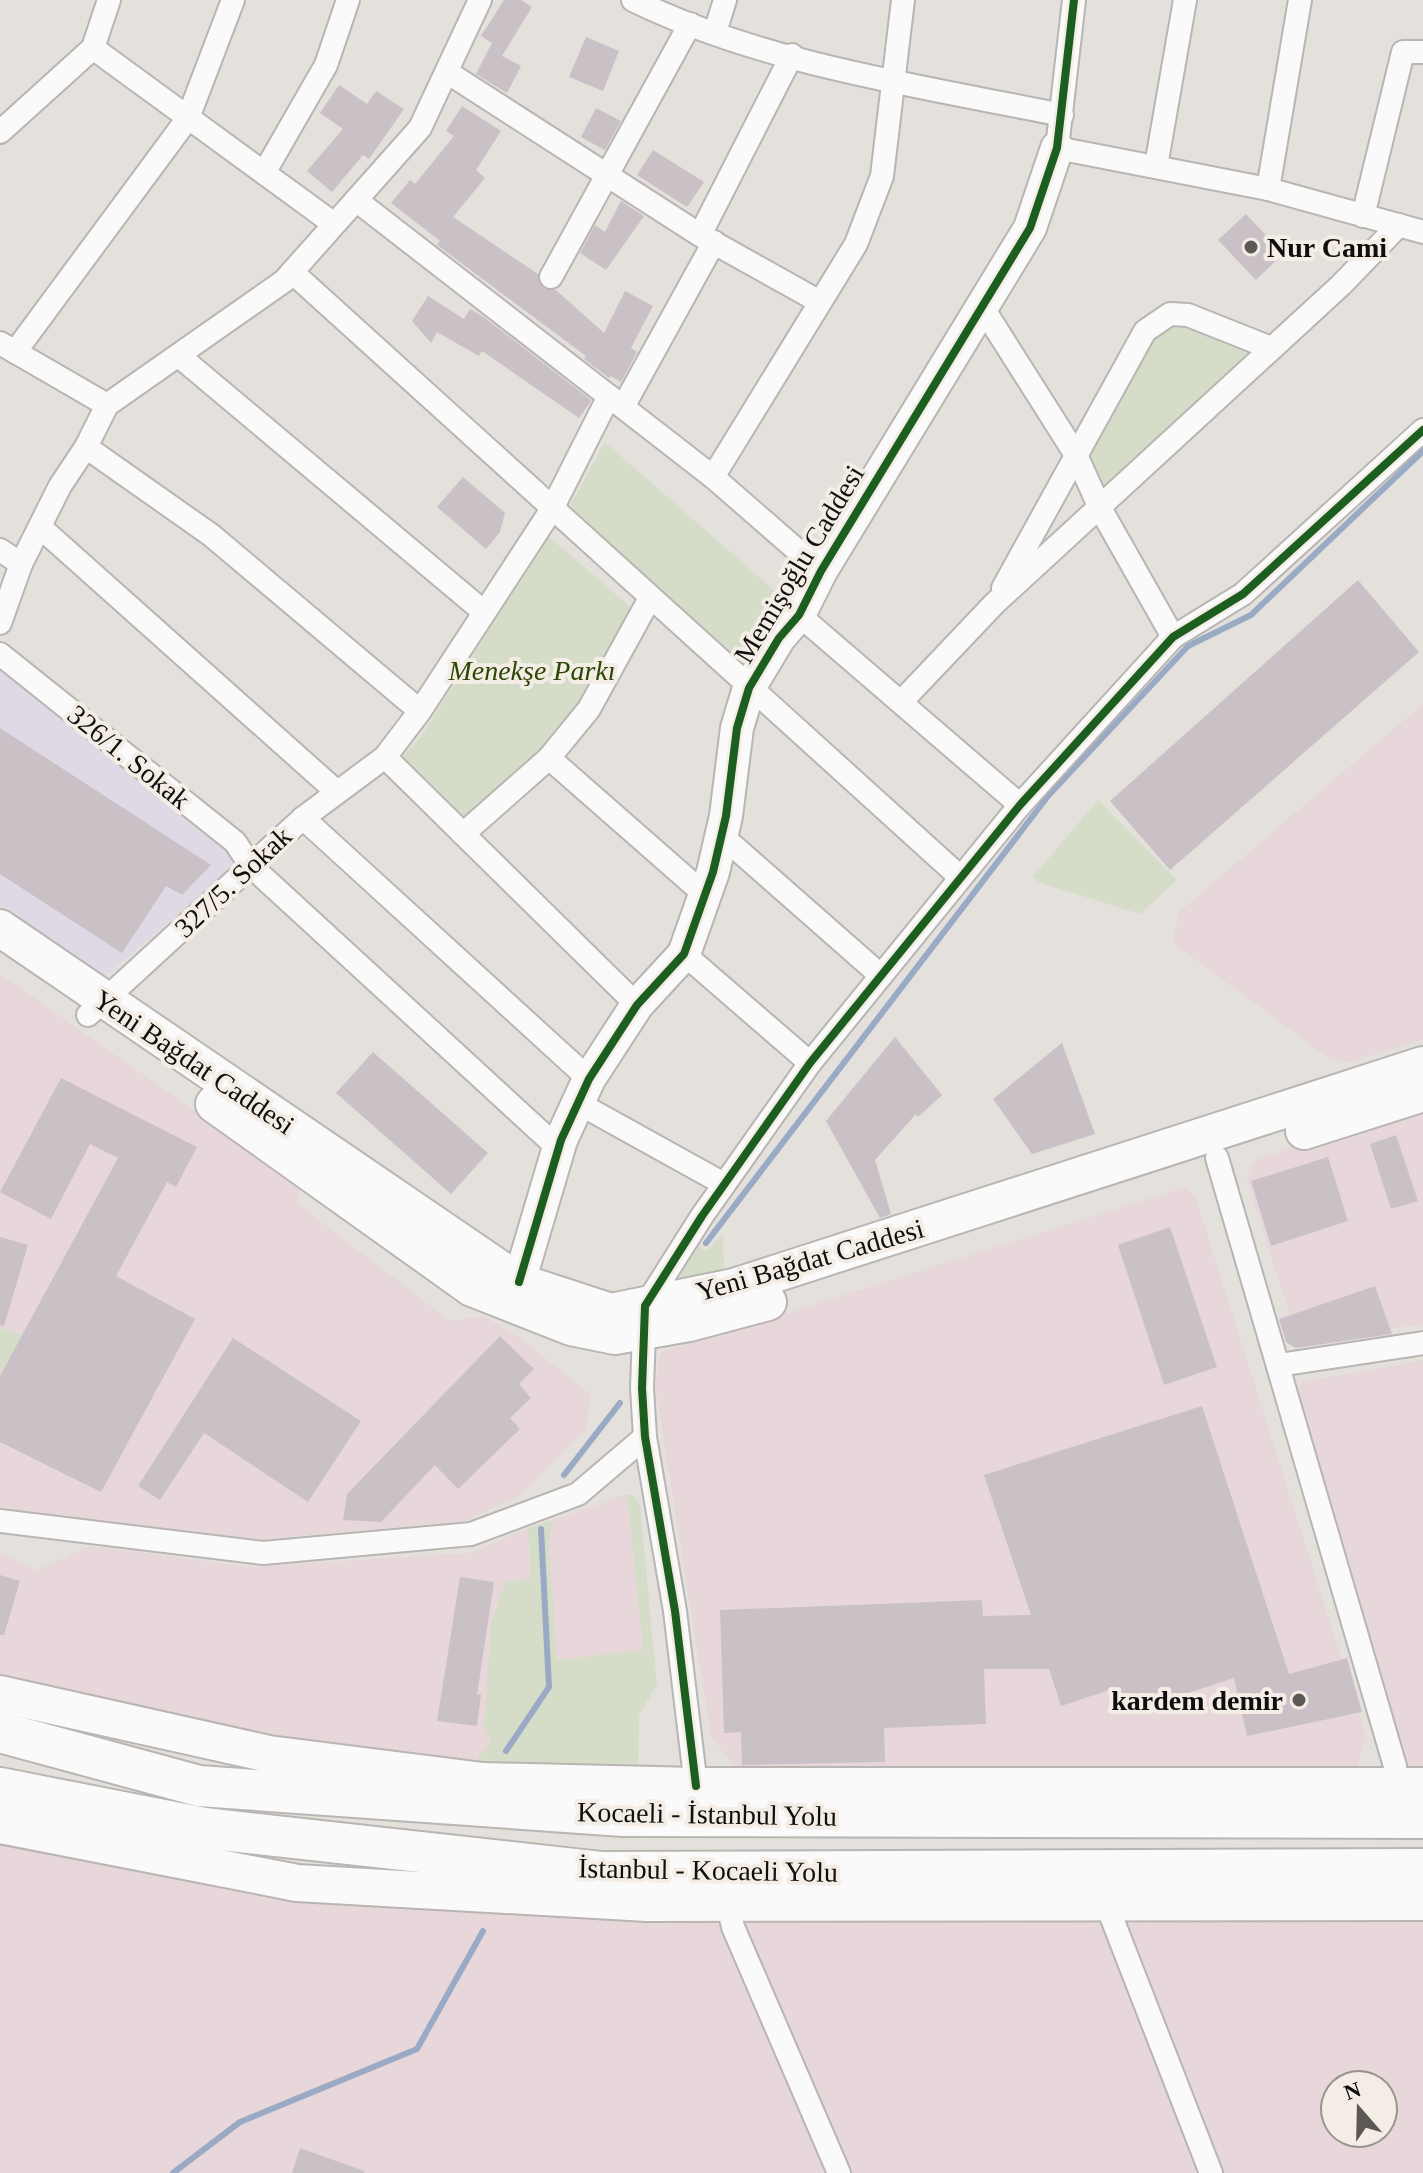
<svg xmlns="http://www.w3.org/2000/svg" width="1423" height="2173" viewBox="0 0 1423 2173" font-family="Georgia,serif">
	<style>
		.commercial { fill: #ded9e4 }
		.industrial { fill: #e7d7da; fill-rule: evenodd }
		.green { fill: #d5ddc9 }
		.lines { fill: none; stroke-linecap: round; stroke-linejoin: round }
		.stream { stroke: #9aaac4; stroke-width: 6 }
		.building { fill: #cac1c7 }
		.street-casing { stroke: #b9b5b2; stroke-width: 26 }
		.secondary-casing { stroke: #b9b5b2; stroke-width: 36 }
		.primary-casing { stroke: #b9b5b2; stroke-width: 40 }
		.highway-casing { stroke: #b9b5b2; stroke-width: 44 }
		.street { stroke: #fbfafa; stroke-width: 22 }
		.secondary { stroke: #fbfafa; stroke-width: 32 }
		.primary { stroke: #fbfafa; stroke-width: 36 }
		.highway { stroke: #fbfafa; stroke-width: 40 }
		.cycleway-casing { stroke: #f4ede6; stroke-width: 13 }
		.cycleway { stroke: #1b5e20; stroke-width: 8 }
		.poi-dot { fill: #5b5855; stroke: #f4ede6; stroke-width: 3 }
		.labels { text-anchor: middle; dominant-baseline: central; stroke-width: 8; stroke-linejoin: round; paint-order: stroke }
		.poi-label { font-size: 28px; font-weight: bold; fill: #110f0d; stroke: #f4ede6; text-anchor: start }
		.street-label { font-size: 28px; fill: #110f0d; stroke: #f4ede6 }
		.park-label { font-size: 28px; font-style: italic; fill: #2d4704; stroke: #f4ede6 }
	</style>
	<rect width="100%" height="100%" fill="#e4e0dc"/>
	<polygon class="commercial" points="0,668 238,862 102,979 0,907"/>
	<g class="industrial">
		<polygon points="1423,704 1423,1039 1348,1063 1328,1058 1172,942 1180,911"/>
		<polygon points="0,974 300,1185 298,1204 450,1321 484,1316 516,1335 591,1395 586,1429 521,1495 465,1521 263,1539 0,1511 0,1375 21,1335 0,1328"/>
		<polygon points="1423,1103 1423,1324 1321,1340 1292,1322 1246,1176 1256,1160"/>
		<polygon points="1186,1187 1195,1196 1366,1736 1356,1772 742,1775 711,1737 655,1385 660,1353"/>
		<polygon points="1423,1360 1423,1772 1416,1772 1405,1766 1295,1401 1302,1382"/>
		<polygon points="627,1494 643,1650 557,1661 549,1542 553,1520"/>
		<polygon points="528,1528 534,1682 474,1764 354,1749 54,1697 0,1681 0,1553 38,1570 90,1546 252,1567 469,1553"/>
		<path d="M0,1830L236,1886L477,1913L1423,1920V2173H0ZM1335,2085H1383V2133H1335Z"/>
	</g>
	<g class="green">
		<polygon points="1173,325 1185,325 1250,354 1104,487 1088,453 1153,339"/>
		<polygon points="605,442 784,599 743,662 568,509"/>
		<polygon points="548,536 634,610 581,703 543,754 465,820 402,757 420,738"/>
		<polygon points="1098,800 1177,880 1140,914 1038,882 1033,877"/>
		<polygon points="723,1233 724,1272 680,1282 681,1264 693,1243 707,1251"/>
		<polygon points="0,1328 22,1335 0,1375"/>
		<polygon points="627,1494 634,1496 640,1505 657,1685 639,1715 638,1766 626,1769 474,1764 491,1741 484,1728 491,1624 505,1582 530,1579 528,1528 553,1520 549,1542 557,1660 643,1650"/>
	</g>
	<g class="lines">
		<g class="stream">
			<polyline points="706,1243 1048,796 1188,646 1251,615 1423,451"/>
			<polyline points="564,1475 620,1403"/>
			<polyline points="506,1751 549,1687 541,1529"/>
			<polyline points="173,2173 240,2122 417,2049 483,1931"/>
		</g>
	</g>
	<g class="building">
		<polygon points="504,0 521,0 532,7 502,56 521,66 507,93 476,74 492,43 481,36"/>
		<polygon points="586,37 619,51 603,91 569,77"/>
		<polygon points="339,85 367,104 376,91 404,109 369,159 363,155 332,192 307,171 343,129 320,113"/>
		<polygon points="462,106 501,131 476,170 485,178 453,217 538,274 544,289 556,290 604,333 625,291 653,306 631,348 637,352 621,382 611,376 609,378 584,359 586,356 437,245 440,241 391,203 410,180 415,184 454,136 446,131"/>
		<polygon points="596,108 621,121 605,150 581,137"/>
		<polygon points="653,150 704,182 687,207 637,175"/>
		<polygon points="621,201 644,216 606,270 580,253 595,225 605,232"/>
		<polygon points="1246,214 1283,254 1256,280 1218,240"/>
		<polygon points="428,296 464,319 470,309 485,318 591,400 589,404 579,418 482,351 479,356 437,332 431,343 412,321"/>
		<polygon points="463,477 505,513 500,532 486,549 437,507"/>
		<polygon points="1358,580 1419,652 1170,870 1110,801"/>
		<polygon points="0,728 211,865 182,895 166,886 122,953 0,874"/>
		<polygon points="895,1037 942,1095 918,1117 916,1114 875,1160 891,1214 880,1218 826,1121"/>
		<polygon points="1062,1043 1095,1134 1032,1154 993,1099"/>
		<polygon points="373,1052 488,1153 451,1194 336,1093"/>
		<polygon points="61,1078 197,1147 176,1187 167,1182 116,1276 195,1319 101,1492 0,1442 0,1376 118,1158 90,1144 51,1219 0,1192"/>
		<polygon points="1396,1135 1418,1201 1391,1209 1370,1144"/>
		<polygon points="1328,1157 1348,1221 1271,1246 1251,1181"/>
		<polygon points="1170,1227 1217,1367 1164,1385 1118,1245"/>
		<polygon points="0,1237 28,1245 4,1326 0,1325"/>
		<polygon points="1375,1286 1392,1334 1296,1348 1286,1342 1279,1319"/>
		<polygon points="500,1336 534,1369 519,1384 531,1398 510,1418 520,1429 458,1489 435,1465 381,1522 343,1520 347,1494"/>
		<polygon points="233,1338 361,1421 308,1502 204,1433 160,1500 138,1486"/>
		<polygon points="1202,1406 1289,1674 1347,1658 1362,1712 1247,1736 1234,1678 1123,1714 1115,1688 1061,1706 1049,1669 984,1669 986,1724 884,1728 885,1762 742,1765 741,1732 724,1733 720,1610 982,1600 983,1616 1031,1615 984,1475"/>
		<polygon points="0,1575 20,1581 4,1635 0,1635"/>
		<polygon points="460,1577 494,1582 477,1695 481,1694 477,1726 437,1721"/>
		<polygon points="300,2148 364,2171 364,2173 292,2173"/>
	</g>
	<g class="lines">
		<defs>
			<g id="street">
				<path d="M633,0C764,64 920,86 1062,115"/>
				<polyline points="1074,0 1057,148 1268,189 1423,232"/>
				<polyline points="715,32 725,0"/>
				<polyline points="93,48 334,224"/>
				<polyline points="792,55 700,235 820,302"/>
				<polyline points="447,72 700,235"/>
				<polyline points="0,132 93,48 109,0"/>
				<polyline points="1156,166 1185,0"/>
				<polyline points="264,173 326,65 348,0"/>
				<polyline points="1268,189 1300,0"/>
				<polyline points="356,200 713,477 821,571"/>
				<polyline points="1363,216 1403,52 1423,52"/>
				<polyline points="292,272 960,877"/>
				<polyline points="551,277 690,24"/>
				<polyline points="981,305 1076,455 1100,508 1173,637"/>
				<polyline points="0,343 107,405"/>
				<polyline points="15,352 188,118 233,0"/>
				<polyline points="179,356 484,612"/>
				<polyline points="623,407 714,242"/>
				<polyline points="86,447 211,535 420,711"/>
				<polyline points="713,477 856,244 882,176 903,0"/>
				<polyline points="40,527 337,792"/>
				<polyline points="0,550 21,564"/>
				<polyline points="1003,588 1145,331 1170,314 1188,315 1271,348"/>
				<polyline points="799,615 1020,805"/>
				<polyline points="0,623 21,564 60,486 86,447 107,405 284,281 420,128 480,0"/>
				<polyline points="0,654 235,842 251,866 558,1148"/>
				<polyline points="901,702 995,603 1341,285 1399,225"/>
				<polyline points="385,757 637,1005"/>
				<polyline points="549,758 703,893"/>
				<polyline points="303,818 589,1079"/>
				<polyline points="463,834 549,758 589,709 650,598"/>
				<polyline points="722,836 879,974"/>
				<polyline points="684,954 810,1063"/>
				<polyline points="88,1015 303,818 385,757 420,711 552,509 609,396"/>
				<polyline points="578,1103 724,1184"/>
				<polyline points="1217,1158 1395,1766 1394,1786"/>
				<polyline points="1279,1365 1423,1343"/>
				<polyline points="0,1521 263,1553 471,1534 578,1494 645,1437"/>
				<polyline points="696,1786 675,1611 645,1437 642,1388 645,1306 702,1216 810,1063 1020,805 1173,637 1243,594 1423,430"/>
				<polyline points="1106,1903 1211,2173"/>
				<polyline points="728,1904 733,1927 839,2173"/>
			</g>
			<polyline id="secondary" points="519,1282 561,1140 589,1079 637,1005 684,954 713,872 726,816 737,728 749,688 779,638 799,615 821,571 1030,228 1057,148"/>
			<g id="primary">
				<polyline points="0,928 519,1282 611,1312 734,1287 1423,1065"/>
				<polyline points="214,1104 472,1288 571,1327 615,1336 689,1323 768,1302"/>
				<polyline points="1304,1131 1423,1093"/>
				<polyline points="0,1694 269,1754 483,1781 696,1786 1423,1786"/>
				<polyline points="0,1825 297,1883 647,1903 1423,1902"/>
			</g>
			<g id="highway">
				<polyline points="0,1732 199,1786 623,1816 1423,1818"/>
				<polyline points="0,1788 204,1828 601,1872 1423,1869"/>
			</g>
		</defs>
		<use href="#street" class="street-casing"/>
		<use href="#secondary" class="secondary-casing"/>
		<use href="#primary" class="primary-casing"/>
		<use href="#highway" class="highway-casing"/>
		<use href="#street" class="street"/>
		<use href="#secondary" class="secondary"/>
		<use href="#primary" class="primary"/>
		<use href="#highway" class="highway"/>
		<defs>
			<g id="cycleway">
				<polyline points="519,1282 561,1140 589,1079 637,1005 684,954 713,872 726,816 737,728 749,688 779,638 799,615 821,571 1030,228 1057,148 1074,0"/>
				<polyline points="696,1786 675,1611 645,1437 642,1388 645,1306 702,1216 810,1063 1020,805 1173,637 1243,594 1423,430"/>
			</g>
		</defs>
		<use href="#cycleway" class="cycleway-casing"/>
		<use href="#cycleway" class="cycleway"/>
	</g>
	<g class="poi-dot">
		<circle cx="1251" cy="247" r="8"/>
		<circle cx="1299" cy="1700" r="8"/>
	</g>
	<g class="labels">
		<g class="poi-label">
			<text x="1267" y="247">Nur Cami</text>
			<text x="1283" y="1700" text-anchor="end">kardem demir</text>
		</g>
		<g class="street-label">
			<text transform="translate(799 564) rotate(-59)">Memişoğlu Caddesi</text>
			<text transform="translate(129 757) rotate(39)">326/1. Sokak</text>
			<text transform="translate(233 882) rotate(-43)">327/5. Sokak</text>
			<text transform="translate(194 1062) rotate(34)">Yeni Bağdat Caddesi</text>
			<text transform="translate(810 1260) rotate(-16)">Yeni Bağdat Caddesi</text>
			<text transform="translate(707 1814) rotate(1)">Kocaeli - İstanbul Yolu</text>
			<text transform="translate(708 1870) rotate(1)">İstanbul - Kocaeli Yolu</text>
		</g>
		<g class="park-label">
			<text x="532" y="670">Menekşe Parkı</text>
		</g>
	</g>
	<g transform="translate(1359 2109) rotate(340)"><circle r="38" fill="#f4ede6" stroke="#99948f" stroke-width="2"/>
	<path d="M0-6L14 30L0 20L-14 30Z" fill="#5b5855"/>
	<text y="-12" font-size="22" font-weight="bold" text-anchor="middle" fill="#110f0d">N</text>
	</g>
</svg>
